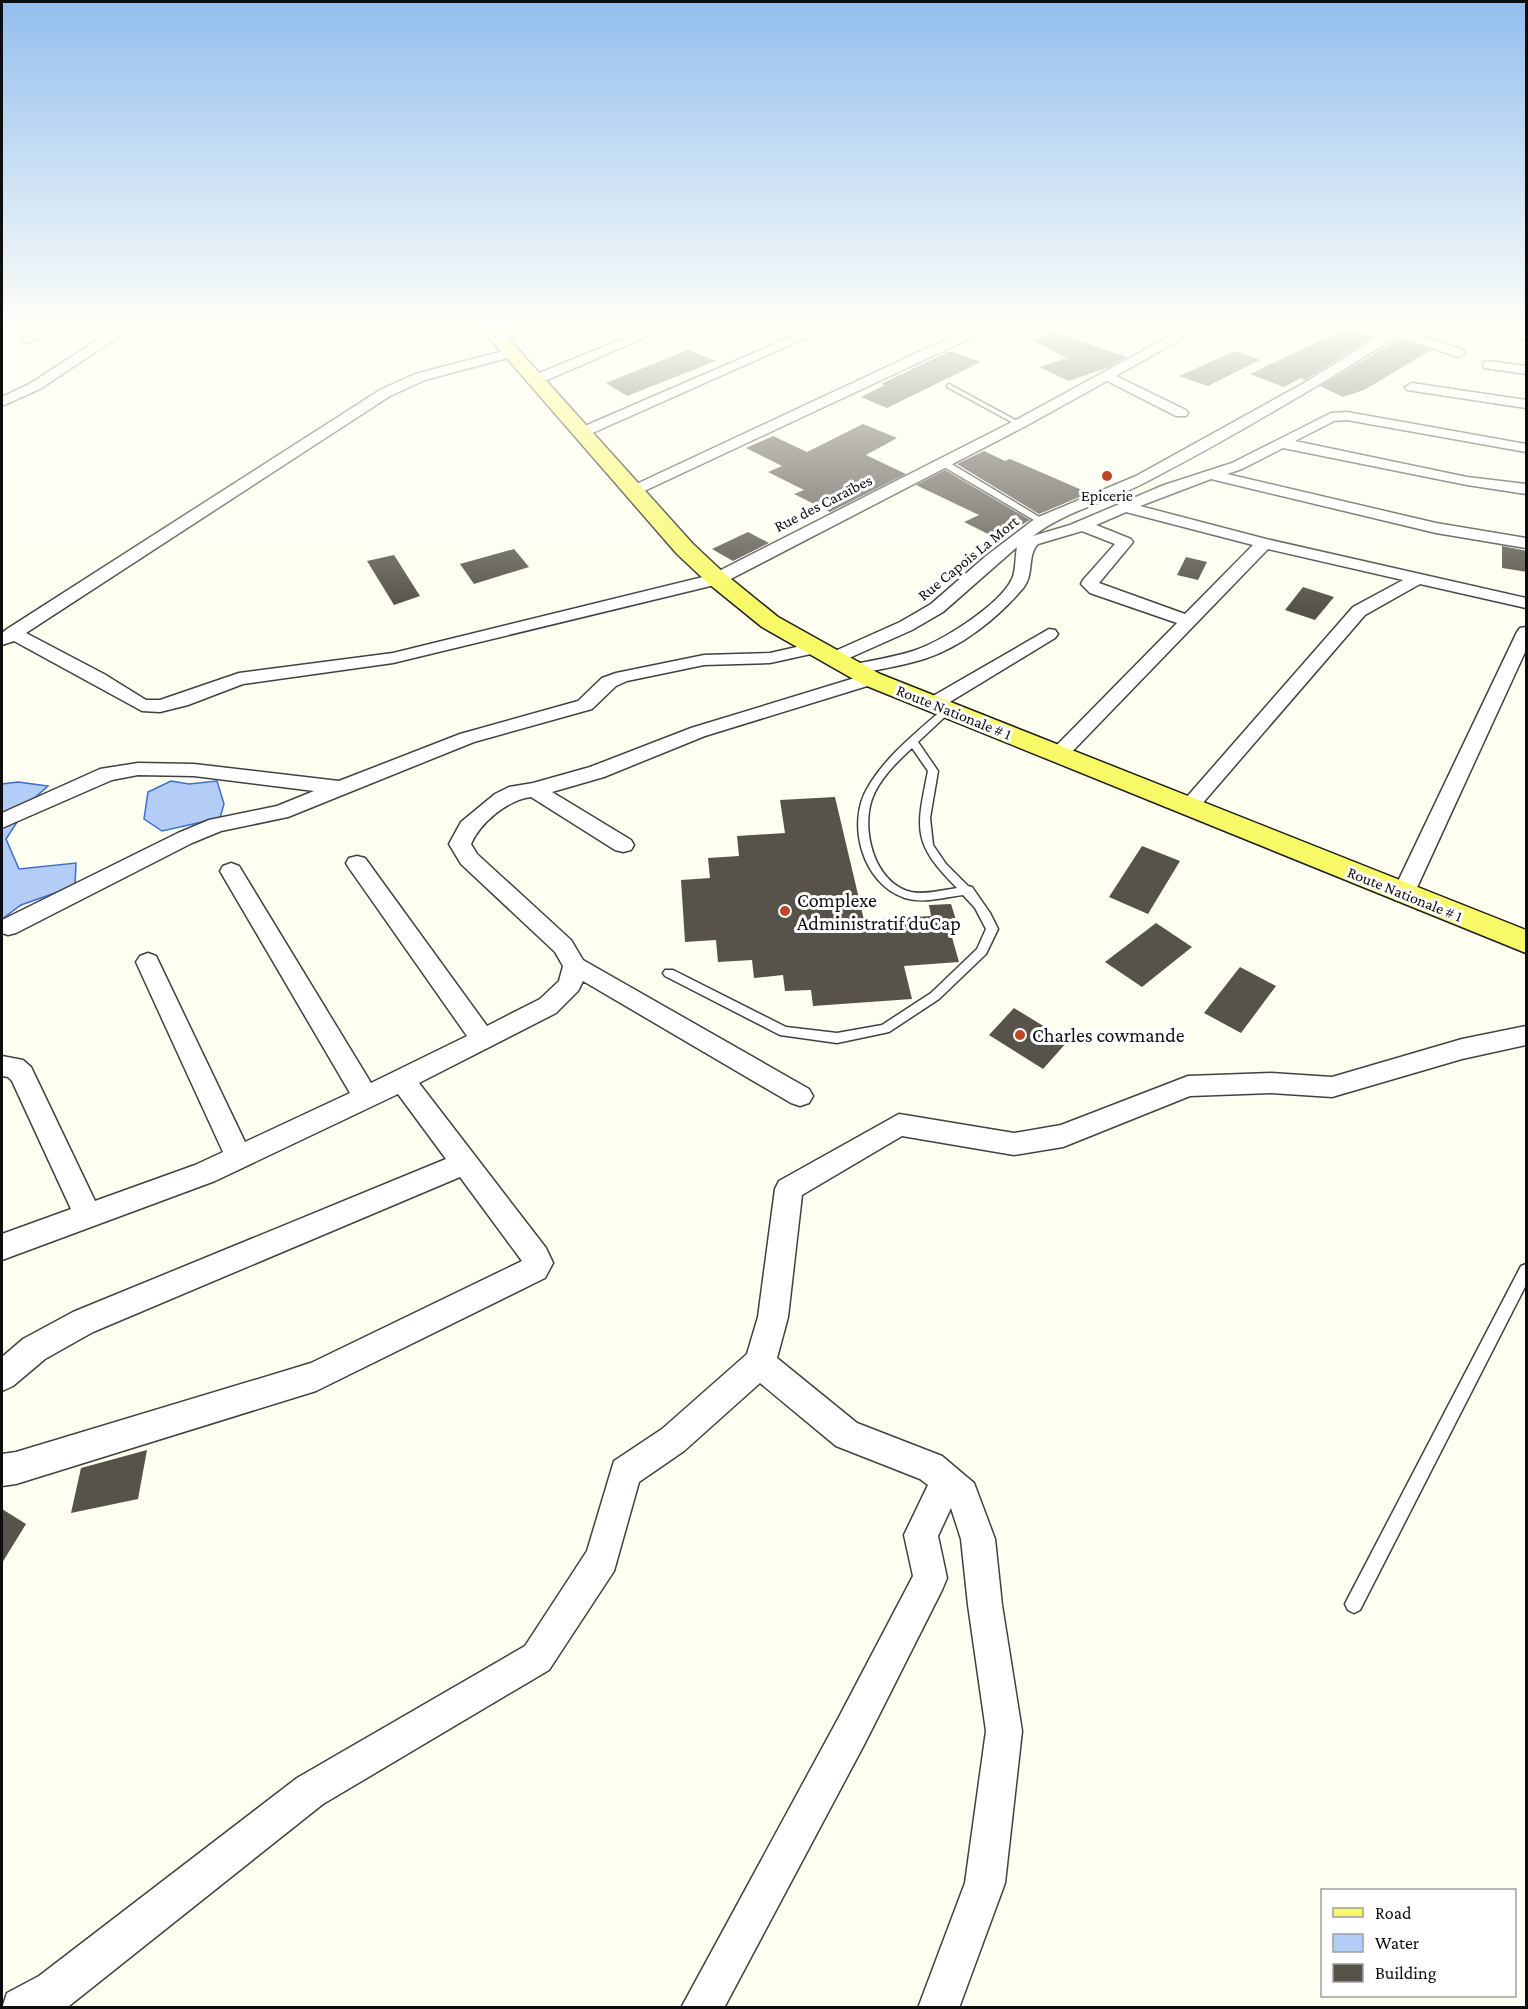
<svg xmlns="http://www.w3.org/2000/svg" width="1528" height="2009" viewBox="0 0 1528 2009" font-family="'Crimson Pro',serif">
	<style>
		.water { fill: #b4cdf6; stroke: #3b6fce; stroke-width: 1.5 }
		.building { fill: #57534b }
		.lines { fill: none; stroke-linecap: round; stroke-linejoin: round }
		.lane-casing { stroke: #414141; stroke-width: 3 }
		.street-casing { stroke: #414141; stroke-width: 3 }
		.primary-casing { stroke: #1f1f1f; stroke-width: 3 }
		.lane { fill: #fff; fill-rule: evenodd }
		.street { fill: #fff; fill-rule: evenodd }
		.primary { fill: #f8f966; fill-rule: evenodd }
		.poi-dot { fill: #c04425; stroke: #fff; stroke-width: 2 }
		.labels { text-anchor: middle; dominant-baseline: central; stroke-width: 6; stroke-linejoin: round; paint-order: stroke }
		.far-poi-label { font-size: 16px; fill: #0e0e0e; stroke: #fff }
		.far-street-label { font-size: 16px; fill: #0e0e0e; stroke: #fff }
		.poi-label { font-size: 20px; fill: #0e0e0e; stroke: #fff; text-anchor: start }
	</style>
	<rect width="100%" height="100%" fill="#fefff0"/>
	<g class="water">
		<polygon points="171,781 189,784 217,781 224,804 220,818 162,831 144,819 148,792"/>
		<polygon points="18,782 48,786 30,802 6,839 19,869 76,863 75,886 21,905 2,919 2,784"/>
	</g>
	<g class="building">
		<polygon points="1347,328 1374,337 1305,380 1301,378 1284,387 1250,374"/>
		<polygon points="1054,332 1127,357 1109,367 1069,381 1039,367 1067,358 1033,341"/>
		<polygon points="1400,339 1431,350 1364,390 1343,397 1320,386"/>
		<polygon points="688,350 716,361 627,396 606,383"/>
		<polygon points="1235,351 1260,360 1208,386 1179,376"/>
		<polygon points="948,352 953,352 981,362 887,408 861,397 885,385 881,384"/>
		<polygon points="863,424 897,438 866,455 906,474 830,512 794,494 804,490 768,472 782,466 746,448 773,436 807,452"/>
		<polygon points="984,451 1005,461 1010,459 1089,493 1039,514 957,464"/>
		<polygon points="945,470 1030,520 998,539 964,522 979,515 916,485"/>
		<polygon points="748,532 769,543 733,561 712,549"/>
		<polygon points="1502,546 1527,551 1527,572 1502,568"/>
		<polygon points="514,549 529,567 474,584 460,564"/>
		<polygon points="394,555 420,596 394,605 367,561"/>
		<polygon points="1186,557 1207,562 1198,580 1177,575"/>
		<polygon points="1303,587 1334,597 1315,620 1285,610"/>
		<polygon points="835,797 864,920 931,916 929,905 951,904 957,923 948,923 959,962 904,966 912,999 813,1006 811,990 785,991 783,975 754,978 752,960 718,962 716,940 685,942 681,880 710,878 708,858 739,856 737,836 785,833 780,800"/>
		<polygon points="1142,846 1180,861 1148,914 1109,897"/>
		<polygon points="1156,923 1192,947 1142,987 1105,962"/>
		<polygon points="1240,967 1276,986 1241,1033 1204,1013"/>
		<polygon points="1014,1008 1068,1041 1043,1069 989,1035"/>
		<polygon points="147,1450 138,1499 71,1513 81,1468"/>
		<polygon points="2,1509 26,1524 2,1563"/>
	</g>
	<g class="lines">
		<defs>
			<g id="lane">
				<polygon points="1485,325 1495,325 1504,330 1501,332"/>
				<polygon points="949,384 1021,423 1022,424 1017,425 947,387 947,385"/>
				<polygon points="939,460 945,460 1046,521 1039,523 939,464"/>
				<path d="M947,707L950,708V712L918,742L938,771L930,818L933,845L946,864L968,886L972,887L990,913L998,929L986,954L939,999L889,1032L837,1043L780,1035L665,976L663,973L665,970H673L786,1027L837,1033L882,1025L931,993L977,949L986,929L975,908L963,895C945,897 923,904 905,898C862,884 846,823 868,787C886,756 917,732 944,708ZM912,748L928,771C916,830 912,843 957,888C943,890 925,895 911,892C874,883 861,830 872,799C879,779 897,762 912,748Z"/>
				<polygon points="1526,1264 1526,1285 1360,1610 1354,1613 1348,1610 1345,1604 1348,1598 1521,1266"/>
			</g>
			<g id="street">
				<polygon points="46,325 63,325 31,342 27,343 21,339"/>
				<polygon points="120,325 136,325 40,389 2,406 2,397 31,383"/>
				<polygon points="519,325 538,325 501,341 497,342 491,338"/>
				<polygon points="656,325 674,325 540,383 535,384 528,380 530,377"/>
				<polygon points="818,325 835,325 588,435 583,436 576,432 578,429"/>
				<polygon points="926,325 946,325 963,331 976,325 993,325 969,339 640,493 635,495 627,490 630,487 953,336"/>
				<polygon points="1190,325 1206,325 1116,376 1186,410 1188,413 1186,416 1176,416 1107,381 1024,427 723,583 393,663 243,684 188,705 160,712 142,711 14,641 2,645 2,633 7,629 380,390 415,374 511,349 517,353 515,356 425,380 390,396 26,633 104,674 146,700 160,700 239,673 393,653 711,575 1014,421"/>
				<path d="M1398,325H1413L1407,330L1463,350L1465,353L1459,357L1455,356L1398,336C1317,387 1234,436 1148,481C1111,501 1067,510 1033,536L1070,525L1164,485L1232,463L1331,413L1347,412L1526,444V452L1347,420L1334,421L1295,441L1467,477L1526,484V494L1467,485L1283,448L1242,469L1227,474L1436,523L1526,538V548L1436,533L1211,479L1140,506L1266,539L1526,598V608L1420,584L1365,615L1195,812L1188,814L1181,812L1178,807L1353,607L1403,580L1268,549L1065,759L1058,761L1051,759L1048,755L1051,751L1177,623L1090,593L1081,584L1083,580L1115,544L1082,531L1038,544C1027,555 1034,574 1024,587C999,617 962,647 924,659C901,666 876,670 852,675L846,674L843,670L846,666C868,661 891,658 913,651C941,642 999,606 1012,579C1016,571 1015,557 1017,547L943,612L912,630L838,663H826L823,659L826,655L900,622L931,604L986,556L1036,518L1136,476L1304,383ZM1126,512L1253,545L1185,614L1099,583L1133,542L1131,539L1096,525Z"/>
				<polygon points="1520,331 1526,332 1526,340 1516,338 1514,335"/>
				<polygon points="1489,361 1526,366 1526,374 1484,368 1483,365 1484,362"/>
				<polygon points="1412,383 1526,400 1526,408 1407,390 1405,387"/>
				<polygon points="1526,627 1526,650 1414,894 1411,900 1403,902 1395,900 1392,894 1517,632 1520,628"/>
				<polygon points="1049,629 1055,630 1058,634 1055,638 940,708 926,708 924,704 926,700"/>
				<polygon points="814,643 820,644 823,648 820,652 770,663 704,665 627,681 616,686 592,709 474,742 288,817 221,831 192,843 16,933 8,935 2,933 2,920 178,833 209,820 277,806 314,791 194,776 138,775 112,780 2,828 2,813 100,769 138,763 194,764 339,781 460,734 578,701 602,678 616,673 704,655 770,653"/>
				<path d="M871,673L877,675L880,679L877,683L705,736L604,777L552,792L631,840L634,845L631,850L623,852L615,850L531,797C507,800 480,823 471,844L477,854L571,940L583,960L809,1089L813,1096L809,1103L800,1106L791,1103L583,981L578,991L556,1013L419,1083L546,1248L553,1263L545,1278L316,1391L16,1484L2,1486V1454L16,1452L311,1363L522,1261L460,1177L93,1332L45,1359L13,1386L2,1391V1357L23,1339L73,1312L446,1159L398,1094L215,1181L2,1260V1234L71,1209L12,1081L8,1077L2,1076V1056L23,1060L31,1067L95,1201L195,1165L223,1152L136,962L140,956L148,953L156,956L245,1142L350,1093L220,871L223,866L231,863L239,866L371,1083L467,1036L349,868L346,863L349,858L357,856L365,858L487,1026L540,999L559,981L563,966L555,952L461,864L449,844L461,822L495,794L509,787L533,783L590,767L691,728Z"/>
				<polygon points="1526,1026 1526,1045 1462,1059 1332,1097 1271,1093 1190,1096 1063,1147 1014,1155 902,1136 802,1195 788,1317 777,1358 857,1423 942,1456 974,1483 995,1539 1002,1605 1022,1731 1005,1883 959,2008 918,2008 965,1883 986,1731 968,1605 961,1539 951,1508 938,1536 947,1578 942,1590 865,1743 724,2008 681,2008 839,1717 913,1576 904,1535 928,1485 920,1479 836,1446 760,1383 684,1451 639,1482 614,1571 549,1670 323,1804 69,2006 65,2008 2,2008 7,1993 39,1976 297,1778 525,1646 587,1551 614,1461 662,1429 747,1354 758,1317 775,1189 779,1181 899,1114 1014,1133 1061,1125 1188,1076 1271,1073 1332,1077 1462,1039"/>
			</g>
			<polygon id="primary" points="478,325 496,325 693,544 725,574 778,617 880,674 1526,930 1526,953 862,684 762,627 709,584 677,554"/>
		</defs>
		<use href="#lane" class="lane-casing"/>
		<use href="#street" class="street-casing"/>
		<use href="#primary" class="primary-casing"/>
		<use href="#lane" class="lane"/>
		<use href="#street" class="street"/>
		<use href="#primary" class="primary"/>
	</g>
	<linearGradient id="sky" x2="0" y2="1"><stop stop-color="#93beee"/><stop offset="0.54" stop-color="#fffff8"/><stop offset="1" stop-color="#fffff8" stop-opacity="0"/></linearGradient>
	<rect width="1528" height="607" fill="url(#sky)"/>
	<g class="poi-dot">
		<circle cx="1107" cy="476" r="6"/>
		<circle cx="785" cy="911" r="6"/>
		<circle cx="1020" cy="1035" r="6"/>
	</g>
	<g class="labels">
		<g class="far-poi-label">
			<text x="1107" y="495">Epicerie</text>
		</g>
		<g class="far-street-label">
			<text transform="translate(823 503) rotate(-27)">Rue des Caraïbes</text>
			<text transform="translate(968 558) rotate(-39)">Rue Capois La Mort</text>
			<text transform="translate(954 712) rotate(22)">Route Nationale # 1</text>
			<text transform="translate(1405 894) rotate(22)">Route Nationale # 1</text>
		</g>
		<g class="poi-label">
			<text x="797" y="900">Complexe<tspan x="797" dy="23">Administratif duCap</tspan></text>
			<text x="1032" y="1035">Charles cowmande</text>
		</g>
	</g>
	<rect width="1528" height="2009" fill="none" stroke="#0e0e0e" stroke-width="6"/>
	<rect x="1321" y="1889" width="195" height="108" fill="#ffffff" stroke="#9f9f9f" stroke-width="1.5"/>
	<rect x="1333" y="1908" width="30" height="9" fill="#f8f966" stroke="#9f9f9f" stroke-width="1.5"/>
	<text x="1375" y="1919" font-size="18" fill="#0e0e0e">Road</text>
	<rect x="1333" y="1934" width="30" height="18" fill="#b4cdf6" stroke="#9f9f9f" stroke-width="1.5"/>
	<text x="1375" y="1949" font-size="18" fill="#0e0e0e">Water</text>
	<rect x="1333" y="1964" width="30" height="18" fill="#57534b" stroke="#9f9f9f" stroke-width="1.5"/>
	<text x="1375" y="1979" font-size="18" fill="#0e0e0e">Building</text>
</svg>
